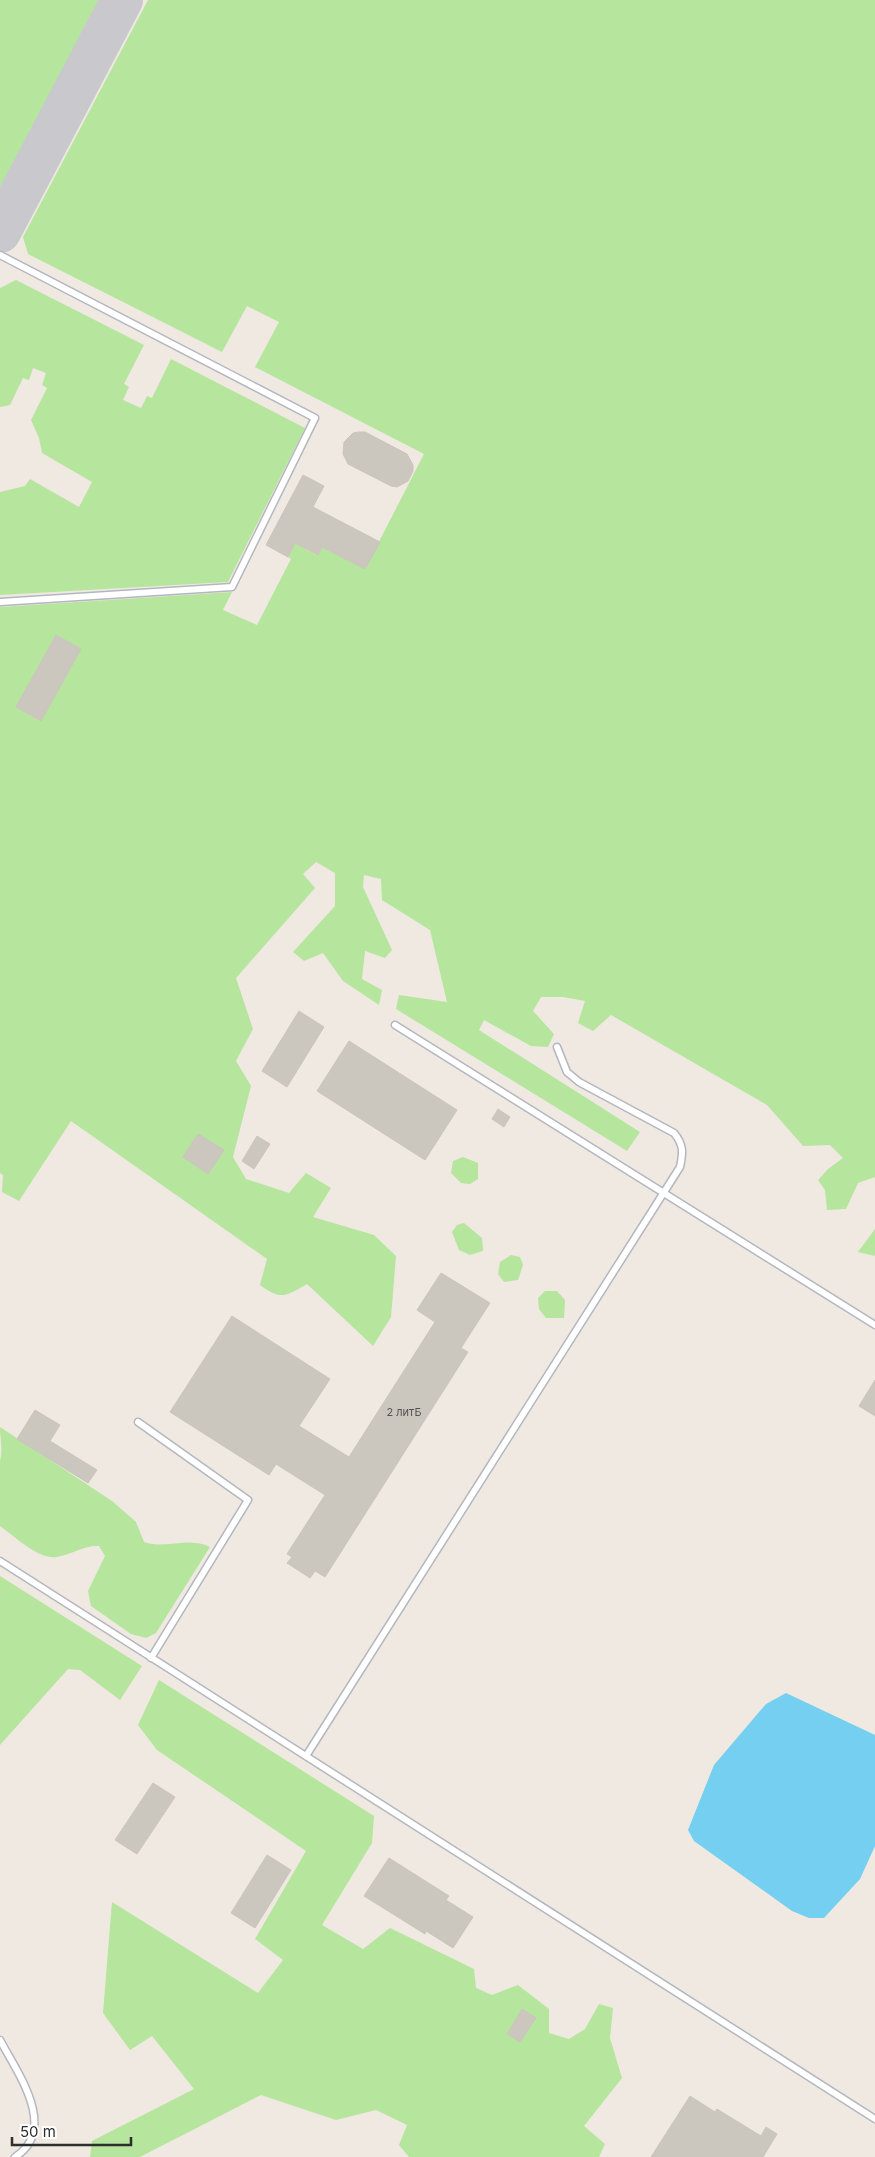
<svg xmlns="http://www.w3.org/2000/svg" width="875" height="2157" viewBox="0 0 875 2157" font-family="Inter,sans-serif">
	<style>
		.green { fill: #b6e59e; fill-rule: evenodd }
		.water { fill: #75cff0 }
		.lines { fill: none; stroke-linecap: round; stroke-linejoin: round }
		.taxiway { stroke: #c9c8cc; stroke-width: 42 }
		.building { fill: #cbc7bf; stroke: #cbc5ba }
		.lane-casing { stroke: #b4b7c1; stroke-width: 9 }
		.lane { stroke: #fff; stroke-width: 6 }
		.labels { text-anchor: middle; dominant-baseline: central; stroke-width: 5; stroke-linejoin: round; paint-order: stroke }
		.number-label { font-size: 11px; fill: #555452 }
	</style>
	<rect width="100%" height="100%" fill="#efe9e1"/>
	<g class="green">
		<polygon points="0,0 99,0 0,190"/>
		<path d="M148,0H875V1177L858,1183L846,1209L827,1210L825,1190L818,1180L828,1169L843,1158L830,1145L803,1146L767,1105L611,1015L593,1031L578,1023L585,1001L563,997H541L533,1011L554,1034L548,1047L531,1046L484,1020L479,1030L640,1132L627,1151L396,1009L399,995L447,1002L430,930L382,900L381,879L364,875L363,887L392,950L385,958L365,951L362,979L382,990L379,1005L343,981L323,953L304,961L293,952L335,906V873L316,862L303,874L315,888L236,978L253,1029L236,1061L251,1086L233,1157L246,1179L289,1193L306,1173L331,1188L313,1217L374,1235L396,1256L391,1317L373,1346L307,1284C286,1296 281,1301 260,1285L267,1259L71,1121L19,1201L2,1192L3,1175L0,1173V607L232,592L223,610L257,625L291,559L288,557L305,522L316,528L305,549L317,555L322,547L365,569L424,454L255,367L279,322L247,306L222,352L28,254L23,237ZM56,635L81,649L40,721L16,707Z"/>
		<polygon points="16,280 144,345 124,384 129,387 123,400 141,408 147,396 152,398 171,359 305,428 228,582 0,595 0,492 25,486 30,479 79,507 92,482 42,453 39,438 31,420 47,388 42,385 46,373 33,368 29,380 23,378 10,405 0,407 0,288"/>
		<polygon points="463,1157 478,1163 478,1179 470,1184 461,1183 451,1173 453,1161"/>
		<polygon points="464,1223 482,1238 483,1251 470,1255 459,1250 452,1232 457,1225"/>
		<polygon points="875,1229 875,1256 858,1252"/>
		<polygon points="511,1255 520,1257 523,1265 518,1280 504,1282 498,1274 500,1262"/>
		<polygon points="545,1291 557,1291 565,1300 564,1318 546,1318 539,1309 538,1298"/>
		<path d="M0,1427L112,1501L136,1522L144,1542C167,1550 188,1536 210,1547L156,1633L146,1638L131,1634L91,1606L88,1591L105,1556L99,1546C85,1545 74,1553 61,1556C41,1563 16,1537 0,1526V1461C3,1450 0,1439 0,1427Z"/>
		<polygon points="0,1576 142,1666 120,1700 80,1670 68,1669 0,1745"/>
		<polygon points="159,1680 374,1816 372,1843 322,1925 363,1949 390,1928 474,1969 476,1988 492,1995 518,1985 549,2009 549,2033 569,2039 585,2029 599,2004 613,2008 610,2038 622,2078 584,2126 605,2144 599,2157 409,2157 399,2145 407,2125 376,2110 336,2120 261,2095 140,2157 90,2157 92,2141 194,2089 152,2036 130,2050 103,2013 112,1902 258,1993 283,1960 255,1939 306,1851 157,1750 138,1725"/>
	</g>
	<polygon class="water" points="786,1693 875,1735 875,1846 860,1879 824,1918 809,1918 792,1911 694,1841 688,1830 714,1765 766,1704"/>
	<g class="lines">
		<polyline class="taxiway" points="0,232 122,0"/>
	</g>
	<g class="building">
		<polygon points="359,432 365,432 407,454 413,465 413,471 408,481 397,487 391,486 348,464 343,454 344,442 353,433"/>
		<polygon points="303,475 324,486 313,507 380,542 365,569 322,547 318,555 295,543 288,557 266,545"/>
		<polygon points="56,635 81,649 41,721 16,707"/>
		<polygon points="299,1011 324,1027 287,1087 262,1071"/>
		<polygon points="349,1041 457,1110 425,1160 317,1091"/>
		<polygon points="498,1109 510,1117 504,1127 492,1119"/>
		<polygon points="198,1134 224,1150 208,1174 183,1157"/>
		<polygon points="257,1136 270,1144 254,1169 242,1161"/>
		<polygon points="441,1273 490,1303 461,1348 468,1352 325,1577 315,1571 310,1578 287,1563 292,1557 287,1554 325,1495 276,1464 269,1475 170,1412 232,1316 330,1379 299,1426 349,1457 435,1322 417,1310"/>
		<polygon points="875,1380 875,1416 859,1406"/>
		<polygon points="35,1410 60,1425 50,1441 97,1470 88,1483 17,1439"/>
		<polygon points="153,1783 175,1797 137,1854 115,1840"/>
		<polygon points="267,1855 291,1870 255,1928 231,1913"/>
		<polygon points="389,1858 449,1896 446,1900 473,1917 453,1948 426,1931 425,1934 364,1896"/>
		<polygon points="522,2009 536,2018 520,2042 507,2034"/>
		<polygon points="690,2096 715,2112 717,2109 761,2136 766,2127 777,2134 763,2157 651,2157"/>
	</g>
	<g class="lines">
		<defs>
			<g id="lane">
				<polyline points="0,255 315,418 232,587 0,602"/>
				<polyline points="395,1025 875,1325"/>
				<polyline points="138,1422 248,1500 151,1658"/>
				<polyline points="0,1561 875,2119"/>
				<path d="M306,1756L680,1167C683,1153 684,1145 674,1133L579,1082L567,1072L557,1047"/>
				<path d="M0,2040C17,2072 59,2129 15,2157"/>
			</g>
		</defs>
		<use href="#lane" class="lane-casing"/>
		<use href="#lane" class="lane"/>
	</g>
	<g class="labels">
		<g class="number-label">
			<text x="404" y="1412">2 литБ</text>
		</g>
	</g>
	<path d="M12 2137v8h119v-8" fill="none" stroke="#2e2e2e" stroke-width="2.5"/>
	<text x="20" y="2137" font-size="15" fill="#2e2e2e" stroke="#ffffff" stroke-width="4" paint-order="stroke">50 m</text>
</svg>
